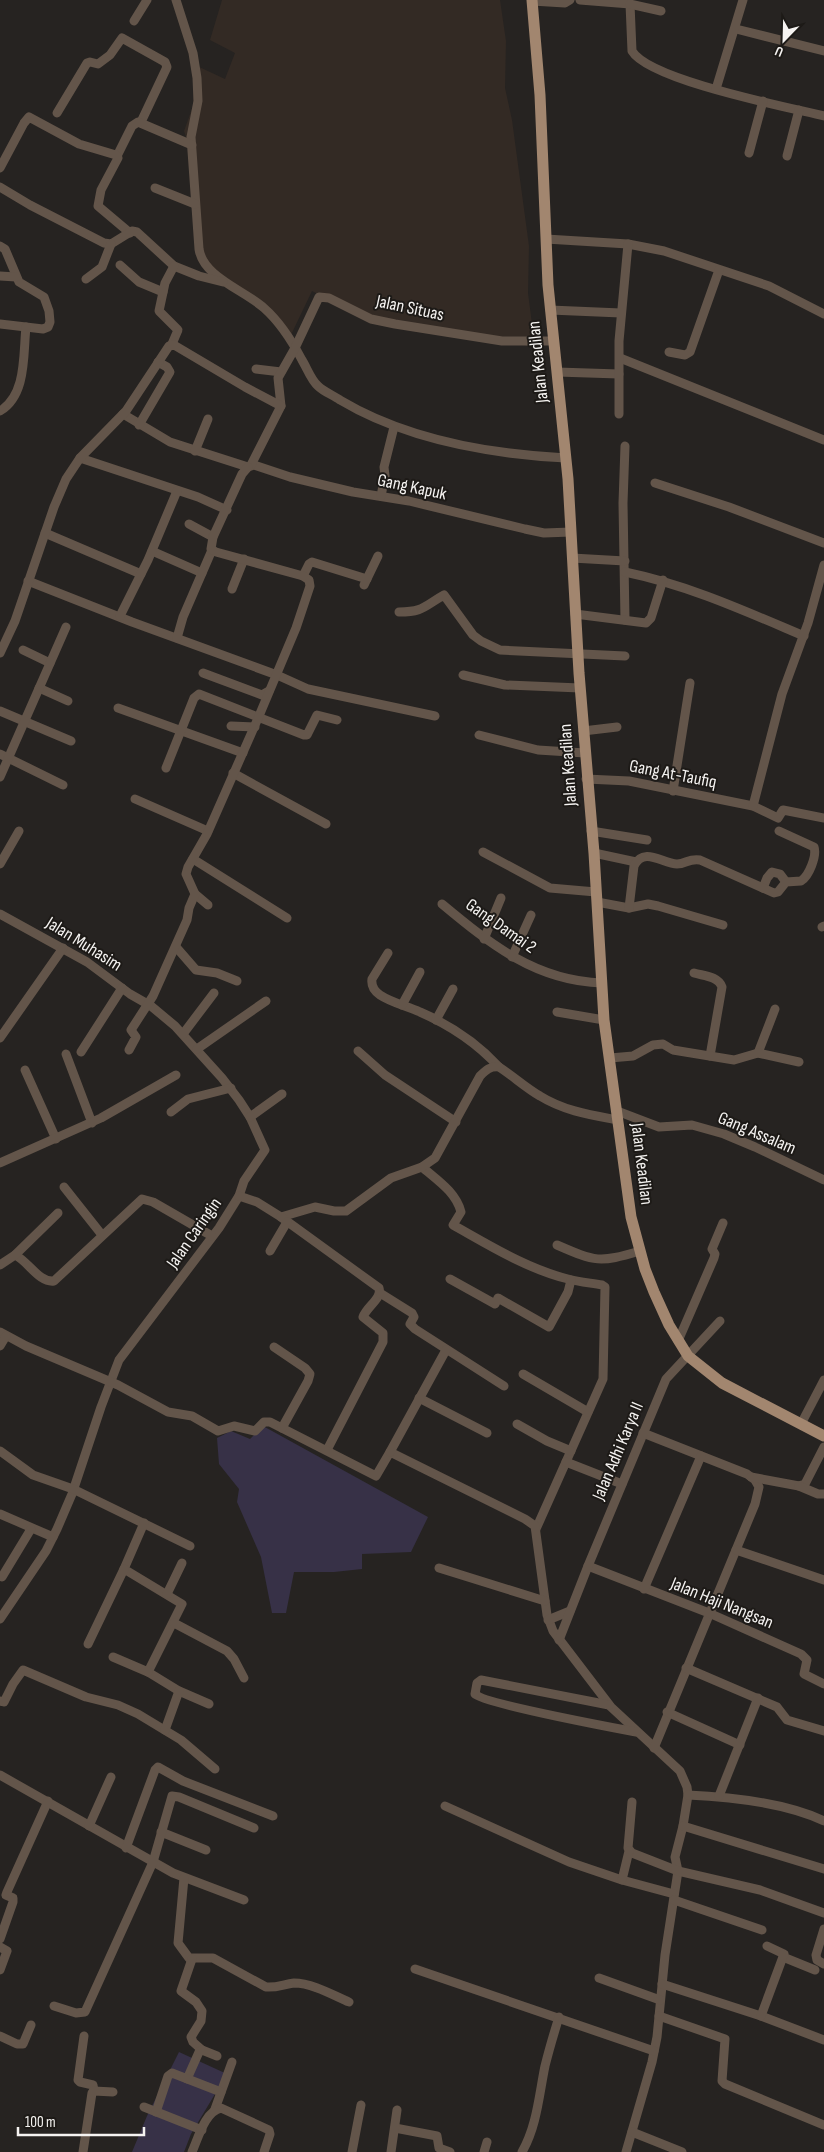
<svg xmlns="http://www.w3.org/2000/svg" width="824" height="2152" viewBox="0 0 824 2152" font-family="'Sofia Sans Condensed',sans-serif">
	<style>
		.built { fill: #332a24 }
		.green { fill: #373147 }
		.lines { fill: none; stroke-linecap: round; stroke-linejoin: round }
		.minor { stroke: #63554a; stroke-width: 9 }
		.major { stroke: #a2866f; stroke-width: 11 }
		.labels { text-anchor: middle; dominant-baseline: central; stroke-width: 4; stroke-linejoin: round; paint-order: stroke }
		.street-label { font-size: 18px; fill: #f5f3f1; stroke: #1d1a17 }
	</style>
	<rect width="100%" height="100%" fill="#262321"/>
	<polygon class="built" points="222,0 500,0 506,41 505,88 512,120 529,246 528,293 535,347 376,324 312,291 289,339 258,308 200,264 192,155 184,131 193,106 195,65 225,79 235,53 210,40"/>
	<g class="green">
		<polygon points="263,1426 428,1517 411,1552 362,1554 362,1569 334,1572 294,1572 286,1613 272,1613 261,1557 237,1502 239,1489 219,1464 217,1438 231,1431 250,1439"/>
		<polygon points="179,2052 227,2074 191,2134 184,2152 132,2152 147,2116"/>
	</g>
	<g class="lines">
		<g class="minor">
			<path d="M176,0L193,53L197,78L198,101L191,137L199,249C203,277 244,290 264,308C281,323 292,341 302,360C307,368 311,380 318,386C324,392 333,395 340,400C407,440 489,454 566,458"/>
			<path d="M580,0L630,4L632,51C649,80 787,107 824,116"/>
			<polyline points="532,1 565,3 570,0"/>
			<polyline points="630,4 661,11"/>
			<polyline points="134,21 147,0"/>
			<polyline points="736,29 824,51"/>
			<polyline points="716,89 743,0"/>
			<polyline points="57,113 87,63 90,62 98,64 110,55 122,38 165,62 167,67 141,122"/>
			<polyline points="749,153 763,101"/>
			<polyline points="117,156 132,126 138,122 192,145"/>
			<polyline points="787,156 799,110"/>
			<polyline points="0,168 24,123 29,117 79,144 116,155 118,158 101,190 98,206 130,233"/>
			<polyline points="0,187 30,205 104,243 111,244 132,231 137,232 174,266 199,276 223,282"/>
			<polyline points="155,188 195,204"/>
			<polyline points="546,239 628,244 664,251 769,286 824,314"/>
			<polyline points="0,246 5,249 19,282 44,297 49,311 50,322 48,327 43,329 0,324"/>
			<polyline points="120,265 139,282 163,292"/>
			<polyline points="0,276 16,277"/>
			<polyline points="86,279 102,267 111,244"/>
			<polyline points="550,310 621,313"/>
			<polyline points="172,344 178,330 159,311 165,283 174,266"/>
			<polyline points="669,352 685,355 690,352 719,270"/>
			<polyline points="620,358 824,440"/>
			<polyline points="256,369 281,372"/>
			<polyline points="557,372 619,374"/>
			<path d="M0,411C27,395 23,354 26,327"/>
			<polyline points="123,414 170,442 248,467 254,465 290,477 353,492 409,501 525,529 544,533 571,532"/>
			<polyline points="619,414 619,341 628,244"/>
			<polyline points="139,425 170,372 167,367 158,362"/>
			<polyline points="625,446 623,503 625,620"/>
			<polyline points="195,451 208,419"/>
			<polyline points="80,458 198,497 227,510"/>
			<polyline points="251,465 281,406 278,378 295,348 319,297 329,298 371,319 395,324 502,341 554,341"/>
			<polyline points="655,483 729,507 824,543"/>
			<polyline points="381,496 385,476 384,467 394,427"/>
			<polyline points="189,524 213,537"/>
			<polyline points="45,533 141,574"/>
			<polyline points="152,551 202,573"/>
			<polyline points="572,558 625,561"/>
			<path d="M625,572C688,585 745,611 804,636"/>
			<polyline points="303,576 309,564 312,562 367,579"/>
			<polyline points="28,581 132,622 277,675 308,689 435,716"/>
			<polyline points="364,585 378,556"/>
			<polyline points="232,589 244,559"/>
			<path d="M399,612C424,612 424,606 444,595L473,635L481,641L500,650L625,656"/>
			<polyline points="575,614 646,623 651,618 663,580"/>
			<polyline points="120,616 148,560 177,491"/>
			<polyline points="177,638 183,617 212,550"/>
			<polyline points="23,650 50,663"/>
			<polyline points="0,653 15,621 54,507 66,479 80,458 126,411 169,346 174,345 245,387 281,406"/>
			<polyline points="203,673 262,695 269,691"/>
			<polyline points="463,675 505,685 580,688"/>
			<polyline points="39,688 68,701"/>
			<polyline points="118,708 243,753"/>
			<polyline points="0,711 71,741"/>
			<polyline points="231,726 255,727"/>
			<polyline points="583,731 617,727"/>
			<polyline points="479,735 538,750 585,753"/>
			<polyline points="0,754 63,785"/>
			<polyline points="166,768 194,698 199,694 304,735 307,735 317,715 337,720"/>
			<polyline points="233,773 326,824"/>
			<polyline points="0,777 66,627"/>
			<polyline points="586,779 629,781 753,806 778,818 783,810 824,818"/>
			<polyline points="673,791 690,683"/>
			<polyline points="135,799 208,831"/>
			<polyline points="753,806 782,694 808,623 824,565"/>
			<polyline points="591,831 647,840"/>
			<polyline points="483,852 550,888 596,892"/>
			<polyline points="594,853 636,862"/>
			<polyline points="193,859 287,918"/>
			<polyline points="0,864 19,831"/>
			<polyline points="763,888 767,878 772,872 780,874 786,882"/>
			<polyline points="195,894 208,905"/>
			<polyline points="597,902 629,908 648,904 658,906 723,925"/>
			<path d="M442,904C490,944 536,981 602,983"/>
			<path d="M629,908L634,866C644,846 663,864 677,864C686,864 689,858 700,860L774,893L778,892L786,882L801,881C809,876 817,856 814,847L779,831"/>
			<polyline points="0,914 87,962 130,994 151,1006 175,1026 222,1078 239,1100 250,1117 265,1150 244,1181 239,1196 219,1228 119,1360 101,1407 72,1494 57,1529 46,1551 0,1619"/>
			<polyline points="822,927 824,926"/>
			<polyline points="484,939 501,898"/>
			<polyline points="176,947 196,970 217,973 237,981"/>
			<path d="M388,953L372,979C371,986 374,991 380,995C392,1003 407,1006 420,1012C450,1025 476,1042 499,1067"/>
			<polyline points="512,957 531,915"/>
			<path d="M694,973C704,976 718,976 722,987L710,1056"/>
			<polyline points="402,1005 420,972"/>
			<polyline points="557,1012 604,1020"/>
			<polyline points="436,1020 453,989"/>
			<polyline points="183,1034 214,993"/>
			<polyline points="0,1038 63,948"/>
			<polyline points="197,1049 266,1001"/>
			<polyline points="129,1050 136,1037 131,1030 153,996 187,920 189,908 195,894 186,874 188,867 207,834 259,716 296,628 310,586 309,580 303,576 216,552 211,549 213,537 242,474 248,467"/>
			<polyline points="358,1051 385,1075 456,1122"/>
			<polyline points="81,1052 122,988"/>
			<polyline points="758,1053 775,1009"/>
			<polyline points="66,1054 92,1123"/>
			<polyline points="610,1058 633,1056 653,1045 663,1044 673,1050 734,1060 758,1053 799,1062"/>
			<polyline points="25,1070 56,1139"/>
			<polyline points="617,1111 659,1127 692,1125 724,1134 755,1147 824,1180"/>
			<polyline points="171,1112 188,1099 231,1088"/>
			<polyline points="250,1117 282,1094"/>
			<polyline points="0,1163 101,1118 176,1075"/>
			<path d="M422,1167C437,1180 456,1192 461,1212L453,1225C489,1245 527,1269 568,1279C579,1282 591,1283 602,1285L605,1287L603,1379L536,1529"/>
			<polyline points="64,1187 102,1235"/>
			<path d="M239,1196L257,1202L281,1217L315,1207L334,1211H346L391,1178L422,1167L435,1158L480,1076C486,1070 490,1066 499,1067C513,1076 526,1088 540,1096C564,1111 591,1115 618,1120"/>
			<path d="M281,1217L379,1288C382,1299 367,1306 363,1317L383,1333V1342L327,1450"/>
			<path d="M557,1245C596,1262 599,1263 640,1251"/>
			<polyline points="270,1251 287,1222"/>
			<path d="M15,1255C28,1261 39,1283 54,1281L142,1199L153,1202L212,1236"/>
			<polyline points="0,1265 15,1255 58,1213"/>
			<polyline points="450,1279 495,1304 498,1298 549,1327 568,1292 571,1280"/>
			<polyline points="380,1293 412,1313 414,1317 410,1324 415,1329 504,1386"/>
			<polyline points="0,1332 26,1346 118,1385 168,1412 192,1416 218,1431 234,1426 255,1431 264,1422 270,1422 376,1476 390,1452 525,1519 535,1526 547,1615 553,1631 611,1707 680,1771 687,1787 688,1795 683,1826 675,1857 678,1871 665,1955 657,2037 652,2062 626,2152"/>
			<polyline points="678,1341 714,1258 715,1254 712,1249 723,1223"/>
			<polyline points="0,1346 6,1336"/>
			<polyline points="274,1347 305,1368 310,1374 308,1381 282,1428"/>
			<polyline points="523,1374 588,1412"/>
			<polyline points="419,1398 487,1433"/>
			<polyline points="517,1424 547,1441 571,1451"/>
			<polyline points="801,1424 824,1380"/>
			<polyline points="643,1433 747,1474 755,1480 759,1487 755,1504 654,1748"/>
			<polyline points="0,1451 33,1475 73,1489 190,1546"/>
			<polyline points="390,1452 446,1350"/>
			<polyline points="566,1462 622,1484"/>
			<polyline points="751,1477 799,1486 805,1484 824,1447"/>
			<polyline points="799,1486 818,1494 824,1494"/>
			<polyline points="0,1514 53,1537"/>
			<polyline points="144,1523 124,1569 182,1604 148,1672 179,1691 209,1704"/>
			<polyline points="736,1550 824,1580"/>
			<polyline points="588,1566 709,1613 801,1654 807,1660 804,1674 824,1684"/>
			<polyline points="439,1568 545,1601"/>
			<polyline points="2,1577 31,1529"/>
			<polyline points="644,1589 701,1456"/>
			<polyline points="167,1594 182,1563"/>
			<polyline points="548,1620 570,1611"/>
			<polyline points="174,1623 227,1651 234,1659 244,1678"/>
			<polyline points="559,1640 588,1566 666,1379 720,1321"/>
			<polyline points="88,1644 124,1569"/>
			<polyline points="113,1657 148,1672"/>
			<polyline points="686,1668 777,1707 787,1720 824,1731"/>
			<polyline points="0,1701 4,1702 13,1684 23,1670 86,1697 118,1705 138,1714 181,1740 215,1769"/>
			<path d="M609,1705L481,1680L477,1683L475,1694C482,1703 615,1728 636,1732"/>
			<polyline points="667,1712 740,1745"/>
			<polyline points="165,1730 179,1691"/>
			<polyline points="0,1775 173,1873 244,1900"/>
			<path d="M688,1795C731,1797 784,1802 824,1821"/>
			<polyline points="719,1796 758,1698"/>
			<polyline points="632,1802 628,1848 632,1853 678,1871 760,1890 824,1913"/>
			<polyline points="445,1806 569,1862 622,1880 674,1894"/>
			<polyline points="89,1826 111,1777"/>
			<polyline points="683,1826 824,1869"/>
			<polyline points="161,1832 206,1850"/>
			<polyline points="126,1848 155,1770 158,1767 183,1781 273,1816"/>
			<path d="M184,1878L178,1943L189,1958H213L266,1987C277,1988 284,1984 294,1983C312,1983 333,1995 349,2002"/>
			<polyline points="622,1880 629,1851"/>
			<polyline points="674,1900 762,1930"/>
			<polyline points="824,1929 816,1955 817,1960 824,1964"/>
			<polyline points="0,1939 13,1902 13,1898 6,1895 7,1892 48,1801"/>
			<polyline points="0,1947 7,1951 0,1970"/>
			<polyline points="783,1957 815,1970"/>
			<polyline points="192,1959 181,1991 196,2002 202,2011 201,2021 191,2037 193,2042 202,2050"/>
			<polyline points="415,1969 654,2051"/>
			<polyline points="599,1978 660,2000"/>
			<polyline points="662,1984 761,2016 824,2040"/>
			<polyline points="54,2006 76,2013 85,2012 153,1862 172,1796 179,1797 254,1828"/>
			<polyline points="659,2016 725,2039 722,2081 725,2084 824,2125"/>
			<polyline points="761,2016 784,1954 767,1946"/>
			<polyline points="0,2036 17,2044 23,2044 31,2025"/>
			<polyline points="84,2036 78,2080 80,2082 93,2085 94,2091"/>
			<polyline points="187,2079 199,2052 202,2050 217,2056"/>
			<polyline points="144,2107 202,2130"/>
			<polyline points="215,2109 232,2062"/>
			<polyline points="156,2112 168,2076 172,2073 221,2092"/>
			<polyline points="395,2128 437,2136 439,2148 450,2152"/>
			<polyline points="632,2132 682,2152"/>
			<polyline points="83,2152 92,2093 94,2091 113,2092"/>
			<path d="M192,2152C198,2139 205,2111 221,2108L269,2130L270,2134L264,2152"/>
			<polyline points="352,2152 361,2105"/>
			<polyline points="391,2152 397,2110"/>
			<polyline points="484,2152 487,2142"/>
			<path d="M522,2152C537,2126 539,2095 545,2066C549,2050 554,2033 559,2017"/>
		</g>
		<polyline class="major" points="532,0 540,95 548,285 568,479 579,673 594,853 604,1020 631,1217 645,1269 654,1292 669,1325 688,1356 722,1383 824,1436"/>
	</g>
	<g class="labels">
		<g class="street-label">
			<text transform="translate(410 308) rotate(12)">Jalan Situas</text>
			<text transform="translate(538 362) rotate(-96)">Jalan Keadilan</text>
			<text transform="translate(412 487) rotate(12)">Gang Kapuk</text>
			<text transform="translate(568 765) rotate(-94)">Jalan Keadilan</text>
			<text transform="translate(673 774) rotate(11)">Gang At-Taufiq</text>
			<text transform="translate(501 926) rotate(35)">Gang Damai 2</text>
			<text transform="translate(84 944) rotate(32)">Jalan Muhasim</text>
			<text transform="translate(757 1133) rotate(23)">Gang Assalam</text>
			<text transform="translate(642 1164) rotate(83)">Jalan Keadilan</text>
			<text transform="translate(194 1233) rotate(-55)">Jalan Caringin</text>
			<text transform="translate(618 1451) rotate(-67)">Jalan Adhi Karya II</text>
			<text transform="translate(722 1603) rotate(22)">Jalan Haji Nangsan</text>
		</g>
	</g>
	<g transform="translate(784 40) rotate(203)" stroke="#1d1a17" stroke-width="4" paint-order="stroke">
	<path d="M0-4L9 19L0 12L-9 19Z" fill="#f5f3f1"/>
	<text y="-8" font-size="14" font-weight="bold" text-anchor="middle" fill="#f5f3f1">U</text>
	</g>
	<path d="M18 2127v8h126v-8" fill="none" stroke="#f5f3f1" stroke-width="2.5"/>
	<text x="25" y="2127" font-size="15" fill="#f5f3f1" stroke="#1d1a17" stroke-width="4" paint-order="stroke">100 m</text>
</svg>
